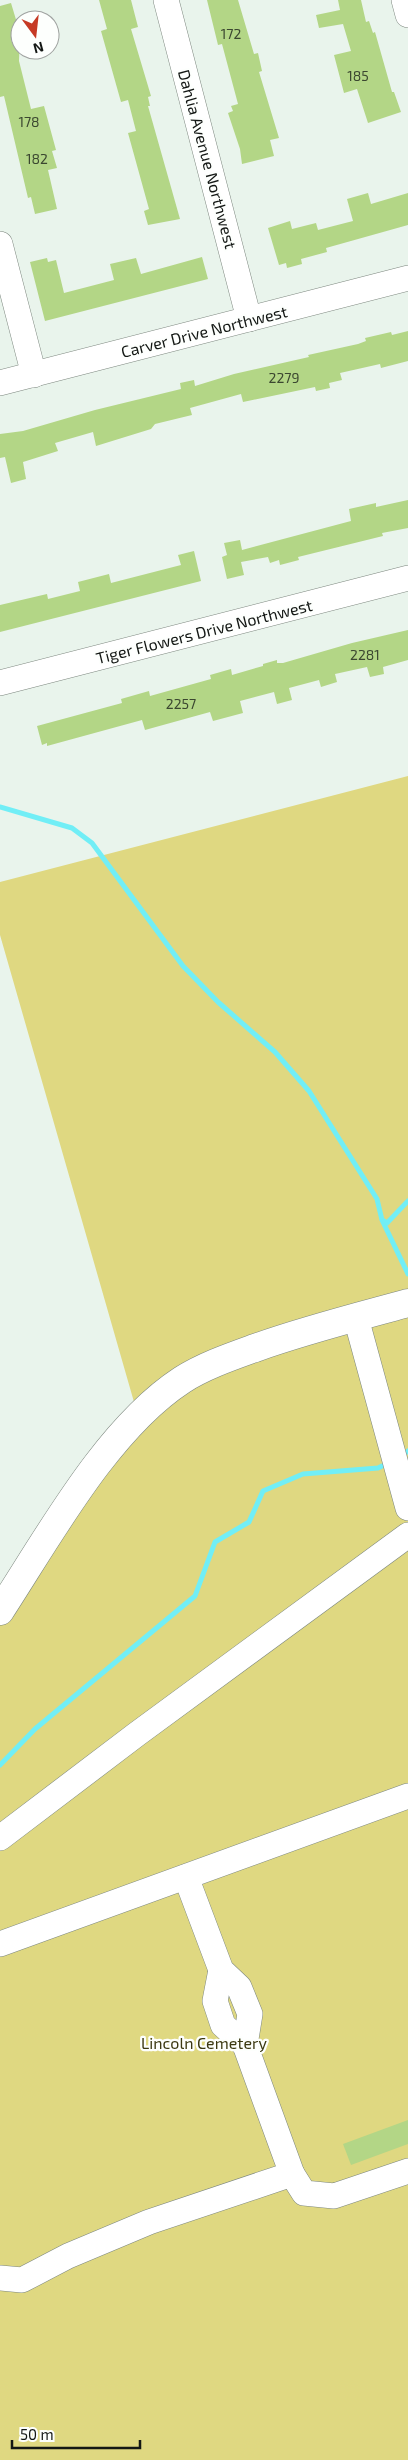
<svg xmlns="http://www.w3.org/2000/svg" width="408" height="2460" viewBox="0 0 408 2460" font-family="'Exo 2',sans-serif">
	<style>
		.green { fill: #dfd881 }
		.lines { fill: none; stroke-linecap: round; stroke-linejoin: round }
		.stream { stroke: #71eef6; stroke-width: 5 }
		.building { fill: #b3d686 }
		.minor-casing { stroke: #7d877f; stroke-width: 26 }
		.major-casing { stroke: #7d877f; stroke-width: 29 }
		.minor { stroke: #fff; stroke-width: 25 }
		.major { stroke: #fff; stroke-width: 28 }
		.labels { text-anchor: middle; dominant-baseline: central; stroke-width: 4.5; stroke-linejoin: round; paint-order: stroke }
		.number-label { font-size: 14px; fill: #3b4730 }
		.street-label { font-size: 16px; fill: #131714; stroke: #fdfffd }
		.park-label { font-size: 16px; fill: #3c3912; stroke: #fdfffd }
	</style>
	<rect width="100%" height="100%" fill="#e9f4ec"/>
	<polygon class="green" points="408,776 408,2460 0,2460 0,1624 134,1402 0,935 0,882"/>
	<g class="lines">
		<g class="stream">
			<polyline points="0,807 72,828 92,843 183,966 218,1002 275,1052 309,1091 377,1199 382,1220 408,1274"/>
			<polyline points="384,1221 387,1223 408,1201"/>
			<polyline points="407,1452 408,1451"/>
			<polyline points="0,1765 35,1729 195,1596 215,1542 249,1522 263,1491 303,1474 378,1468 382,1466"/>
		</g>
	</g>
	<g class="building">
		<polygon points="99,0 131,0 138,27 131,29 151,96 148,97 150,106 148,106 180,219 148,225 144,211 149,209 128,133 136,131 128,100 121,102 101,31 107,29"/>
		<polygon points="207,0 238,0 254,54 258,53 262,71 259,72 279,138 270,140 274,156 242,164 240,149 228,113 233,111 231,106 238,104 222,44 218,45"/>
		<polygon points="338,0 361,0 366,22 369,21 373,33 375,32 392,92 394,92 401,112 368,123 357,89 344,93 334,55 351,51 343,24 319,28 316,15 340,10"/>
		<polygon points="11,3 20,33 19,61 31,109 44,106 56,150 52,151 57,168 48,170 57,209 35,214 31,197 28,198 4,96 0,97 0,6"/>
		<polygon points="368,193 371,204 408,193 408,225 326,248 327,252 301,259 302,264 287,268 286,263 279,265 268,228 290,221 292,229 316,223 318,230 353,221 347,199"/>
		<polygon points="202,257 208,279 45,321 30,262 47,258 48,262 56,260 64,293 114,280 110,264 136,258 141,274"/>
		<polygon points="408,331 408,361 381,368 380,364 340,373 342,380 329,383 330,388 316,391 315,387 243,402 241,394 190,408 192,415 155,424 151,429 96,446 93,432 55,443 58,451 23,462 26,479 11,483 5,457 0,458 0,434 23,431 95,410 181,389 180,383 194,380 195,386 234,374 309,357 308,355 358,344 366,341 365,338 391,332 392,335"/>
		<polygon points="408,500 408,528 382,533 383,536 298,557 299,560 280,565 279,560 270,563 268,557 241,562 244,575 227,579 222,557 227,555 224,543 240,540 242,550 351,521 349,509 376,503 376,507"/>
		<polygon points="194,551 201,581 0,632 0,605 47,594 48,599 80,591 78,582 109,574 111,583 181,565 178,555"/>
		<polygon points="408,630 408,660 383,667 384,674 370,677 367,667 335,674 337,682 321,687 319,680 289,688 292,700 277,704 274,692 240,701 243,713 213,721 210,712 145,730 142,720 47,746 47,743 42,745 37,726 122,703 121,699 149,691 150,696 211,679 210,675 231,669 232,675 263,666 263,664 277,660 277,663 283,663 352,643"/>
		<polygon points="408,2120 408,2144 351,2165 343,2144"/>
	</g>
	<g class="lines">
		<defs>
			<g id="minor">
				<polyline points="166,0 249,319"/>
				<polyline points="404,0 408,15"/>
				<polyline points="0,244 34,375"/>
				<polyline points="0,383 408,278"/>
				<polyline points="0,683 408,578"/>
				<polyline points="356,1318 408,1508"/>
				<polyline points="0,1838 137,1734 408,1535"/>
				<polyline points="186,1877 221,1970 239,1987 250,2014 245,2045 292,2174"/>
				<polyline points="0,1944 408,1796"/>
				<polyline points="221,1970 215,2001 223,2025 245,2045"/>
				<polyline points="0,2278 22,2280 68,2256 149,2222 292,2174 304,2193 334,2196 408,2171"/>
			</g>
			<path id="major" d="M0,1611C49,1536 107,1429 182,1380C204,1366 230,1357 255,1348C305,1330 357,1317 408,1303"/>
		</defs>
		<use href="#minor" class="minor-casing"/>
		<use href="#major" class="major-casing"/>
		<use href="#minor" class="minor"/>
		<use href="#major" class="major"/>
	</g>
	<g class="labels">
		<g class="number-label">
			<text x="231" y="33">172</text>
			<text x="358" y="75">185</text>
			<text x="29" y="121">178</text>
			<text x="37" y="158">182</text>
			<text x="284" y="377">2279</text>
			<text x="365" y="654">2281</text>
			<text x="181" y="703">2257</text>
		</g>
		<g class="street-label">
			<text transform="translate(208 159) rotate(75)">Dahlia Avenue Northwest</text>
			<text transform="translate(204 331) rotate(-14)">Carver Drive Northwest</text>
			<text transform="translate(204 631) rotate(-14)">Tiger Flowers Drive Northwest</text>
		</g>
		<g class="park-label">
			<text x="204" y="2042">Lincoln Cemetery</text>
		</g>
	</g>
	<g transform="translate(35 35) rotate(165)"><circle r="24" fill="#fdfffd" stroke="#9fa2a0"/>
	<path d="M0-4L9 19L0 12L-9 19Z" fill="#c63a25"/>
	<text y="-8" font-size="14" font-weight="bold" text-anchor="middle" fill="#131714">N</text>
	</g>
	<path d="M12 2440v8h128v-8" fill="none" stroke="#131714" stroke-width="2.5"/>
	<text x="20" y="2440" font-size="15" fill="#131714" stroke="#fdfffd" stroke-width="4" paint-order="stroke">50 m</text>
</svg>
